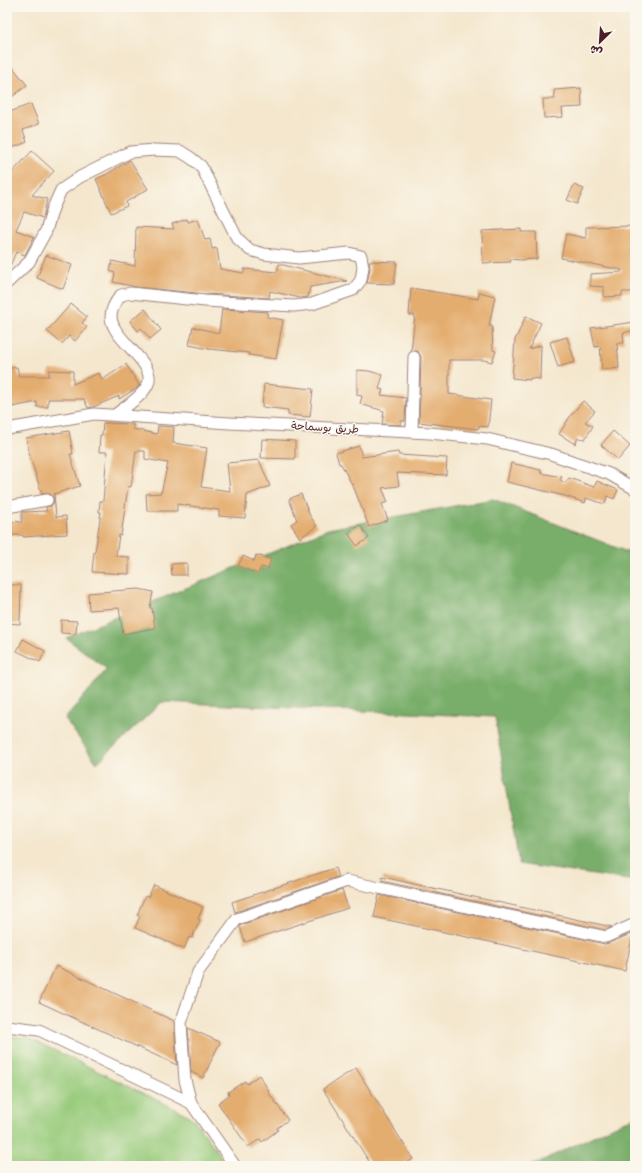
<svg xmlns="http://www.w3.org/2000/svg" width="642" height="1173" viewBox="0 0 642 1173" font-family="Kalam,'Playpen Sans Arabic',sans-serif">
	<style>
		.green { fill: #97ca7a; stroke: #707452 }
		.forest { fill: #79ae6a; stroke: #62664a }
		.building { fill: #e4ad6f }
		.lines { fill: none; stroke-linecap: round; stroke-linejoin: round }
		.street-casing { stroke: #9f837c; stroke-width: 13 }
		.street { stroke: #fff; stroke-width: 11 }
		.labels { text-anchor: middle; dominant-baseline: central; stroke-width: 3; stroke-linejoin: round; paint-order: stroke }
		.street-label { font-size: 11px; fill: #4a1f2b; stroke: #fbf7ec }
	</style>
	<rect width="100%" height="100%" fill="#fbf7ec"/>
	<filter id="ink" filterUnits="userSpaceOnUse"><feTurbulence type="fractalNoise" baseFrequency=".025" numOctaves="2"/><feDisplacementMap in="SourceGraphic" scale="8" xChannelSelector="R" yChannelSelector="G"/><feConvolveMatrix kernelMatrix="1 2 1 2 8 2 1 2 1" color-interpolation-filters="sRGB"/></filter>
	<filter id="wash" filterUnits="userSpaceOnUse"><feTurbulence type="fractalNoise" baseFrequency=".012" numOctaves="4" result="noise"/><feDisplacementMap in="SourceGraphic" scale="16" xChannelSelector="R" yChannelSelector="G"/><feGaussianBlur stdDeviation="0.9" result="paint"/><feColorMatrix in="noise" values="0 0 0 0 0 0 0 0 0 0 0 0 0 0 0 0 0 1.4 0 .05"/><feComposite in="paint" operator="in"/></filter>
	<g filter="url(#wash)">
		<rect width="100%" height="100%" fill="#f4e7ce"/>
		<polygon class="green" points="7,1036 29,1038 186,1114 195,1121 228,1166 7,1166"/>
		<g class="forest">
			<polygon points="493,499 635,555 635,881 519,864 495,717 162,702 97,763 65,719 107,669 66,638 328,529"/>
			<polygon points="635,1116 635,1166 531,1166"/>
		</g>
		<g id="blocks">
			<g class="building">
				<polygon points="7,60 27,85 7,101"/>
				<polygon points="581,88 582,107 562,108 563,117 544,118 543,99 555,99 554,90"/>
				<polygon points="31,104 39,124 23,130 27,142 7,150 7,113"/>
				<polygon points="32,151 54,171 32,195 47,199 43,218 24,212 16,230 34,237 25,255 16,252 7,273 7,178"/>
				<polygon points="130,160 148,189 126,202 127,206 111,213 96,179 107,174"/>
				<polygon points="574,185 584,189 577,204 567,200"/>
				<polygon points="187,219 188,222 198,219 205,240 210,239 212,249 217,248 220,269 244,273 244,269 277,272 279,264 347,281 310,287 308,297 300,298 270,291 269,298 206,294 136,287 113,282 115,273 110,271 112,261 135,266 136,227 174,229 172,224"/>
				<polygon points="635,226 635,292 622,292 622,296 604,297 604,287 590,286 590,274 621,272 622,270 561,258 566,234 586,238 586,227"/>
				<polygon points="521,229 521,232 536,232 537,259 520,260 510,259 511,262 483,263 482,231"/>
				<polygon points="46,255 72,265 63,289 37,278"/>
				<polygon points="369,261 397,262 394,284 367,283 370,268"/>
				<polygon points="411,288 478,299 479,292 495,296 489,326 492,326 493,350 496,351 492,362 484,360 449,360 449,394 491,400 488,427 479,426 478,429 419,422 421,357 418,351 411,351 415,315 409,315"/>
				<polygon points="71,304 87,317 82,323 87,327 75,341 69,336 62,344 47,331"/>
				<polygon points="145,309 161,330 150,339 141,328 138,331 130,321"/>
				<polygon points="222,309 268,312 267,317 283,320 276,359 249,355 249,353 209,349 189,345 193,327 219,333"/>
				<polygon points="526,316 541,323 529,349 541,345 540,379 530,378 530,380 512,378 515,340"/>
				<polygon points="635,322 635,330 623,333 624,343 617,343 619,368 602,370 600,346 595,347 591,328"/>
				<polygon points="567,337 575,362 558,367 550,342"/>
				<polygon points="126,364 139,385 137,388 119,399 119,396 93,407 88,408 84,399 48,399 48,407 37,407 37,402 7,408 7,369 17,367 19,376 49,376 49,370 73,371 73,384 99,373 102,380"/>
				<polygon points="357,370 369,371 383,375 379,389 383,390 381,395 406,398 405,421 401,421 401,425 382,424 384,411 360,404 362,396 357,395"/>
				<polygon points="264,384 313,389 310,417 288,415 288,410 262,407"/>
				<polygon points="583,401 595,411 585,422 593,426 585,439 578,438 575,444 559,434 571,415"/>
				<polygon points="103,423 133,424 133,429 157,434 158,426 174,427 173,443 207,448 201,487 230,491 227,463 259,460 270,486 247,495 245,518 219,516 219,510 177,504 177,511 147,511 146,494 161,493 168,463 145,459 145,451 136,451 131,487 128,486 121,536 119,535 116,556 129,557 129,574 92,572 94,552 95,552 101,512 99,512 100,501 103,501 107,452 99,452 100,435 102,435"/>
				<polygon points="69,431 73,454 70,454 80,486 54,494 56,517 66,516 67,534 23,537 23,535 7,535 7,521 22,522 22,512 47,511 46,507 51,506 54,502 54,498 50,494 42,494 30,457 26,438"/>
				<polygon points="613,431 630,446 618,460 601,445"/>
				<polygon points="262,439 295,441 295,459 261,458"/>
				<polygon points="359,446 362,457 398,452 399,455 447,458 446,475 397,473 399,486 382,488 388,502 382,504 388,520 369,527 354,488 341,464 339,464 336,453"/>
				<polygon points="511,463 541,470 541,473 562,477 560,480 565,483 569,478 594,487 597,481 618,490 614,499 607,496 605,504 586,498 585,503 565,496 507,482"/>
				<polygon points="301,494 310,516 317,526 300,538 291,524 297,520 289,499"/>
				<polygon points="360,525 369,538 357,546 348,533"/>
				<polygon points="256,555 271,559 268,569 261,567 258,574 238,566 243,556 254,561"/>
				<polygon points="187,563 187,575 172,575 171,564"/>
				<polygon points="7,585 21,585 20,624 7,623"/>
				<polygon points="139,589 153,592 150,608 152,608 155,628 123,634 119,608 89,610 88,593"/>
				<polygon points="61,620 77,621 76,634 61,633"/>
				<polygon points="23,639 45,651 40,662 17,651"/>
				<polygon points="335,868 338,877 235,912 232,902"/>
				<polygon points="382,877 612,927 605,930 382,881"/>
				<polygon points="154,885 203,907 198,919 200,920 192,938 189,937 184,949 135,928 140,916 137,915 145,896 148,897"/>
				<polygon points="342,890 348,908 245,942 240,927 241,925"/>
				<polygon points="379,895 605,944 609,943 633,933 625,971 374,917"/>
				<polygon points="56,966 174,1021 177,1065 39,1002"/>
				<polygon points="188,1028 220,1042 203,1078 191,1072"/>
				<polygon points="356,1068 413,1159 402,1166 372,1166 323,1089"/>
				<polygon points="259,1075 269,1091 268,1092 288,1120 277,1128 278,1130 262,1142 260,1139 248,1147 218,1103 229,1095 228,1092 245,1081 247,1084"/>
			</g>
		</g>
	</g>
	<g filter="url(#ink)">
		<use href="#blocks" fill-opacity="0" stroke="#9f837c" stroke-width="1"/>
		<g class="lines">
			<defs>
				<g id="street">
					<path d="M7,283L29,262L46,231L53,208L61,190L80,177L130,152L154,150L180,151L191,158L201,166L237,238L250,250L264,254L299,258L349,253L361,256L363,267L361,280L353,290L312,304L294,306L205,301L131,293L121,295C116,301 111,308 111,317C112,340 157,363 148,384C142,397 126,406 115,415"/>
					<polyline points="7,429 94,414 229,423 430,433 487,439 551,454 609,474 635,489"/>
					<polyline points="412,432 414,357"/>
					<polyline points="7,507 47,500"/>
					<polyline points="7,1026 39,1030 191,1103"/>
					<polyline points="235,1166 191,1103 185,1080 181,1023 198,972 237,919 347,881 606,937 635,924"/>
				</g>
			</defs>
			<use href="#street" class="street-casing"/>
			<use href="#street" class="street"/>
		</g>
	</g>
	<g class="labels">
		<g class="street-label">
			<text transform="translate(325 428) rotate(3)">طريق بوسماحة</text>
		</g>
	</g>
	<rect width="642" height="1173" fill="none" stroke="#fbf7ec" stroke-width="24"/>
	<g transform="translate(600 42) rotate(205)" stroke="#fbf7ec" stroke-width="3" paint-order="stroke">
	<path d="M0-3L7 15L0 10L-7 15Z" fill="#4a1f2b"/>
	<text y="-6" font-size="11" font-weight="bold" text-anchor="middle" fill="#4a1f2b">ش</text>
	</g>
</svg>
